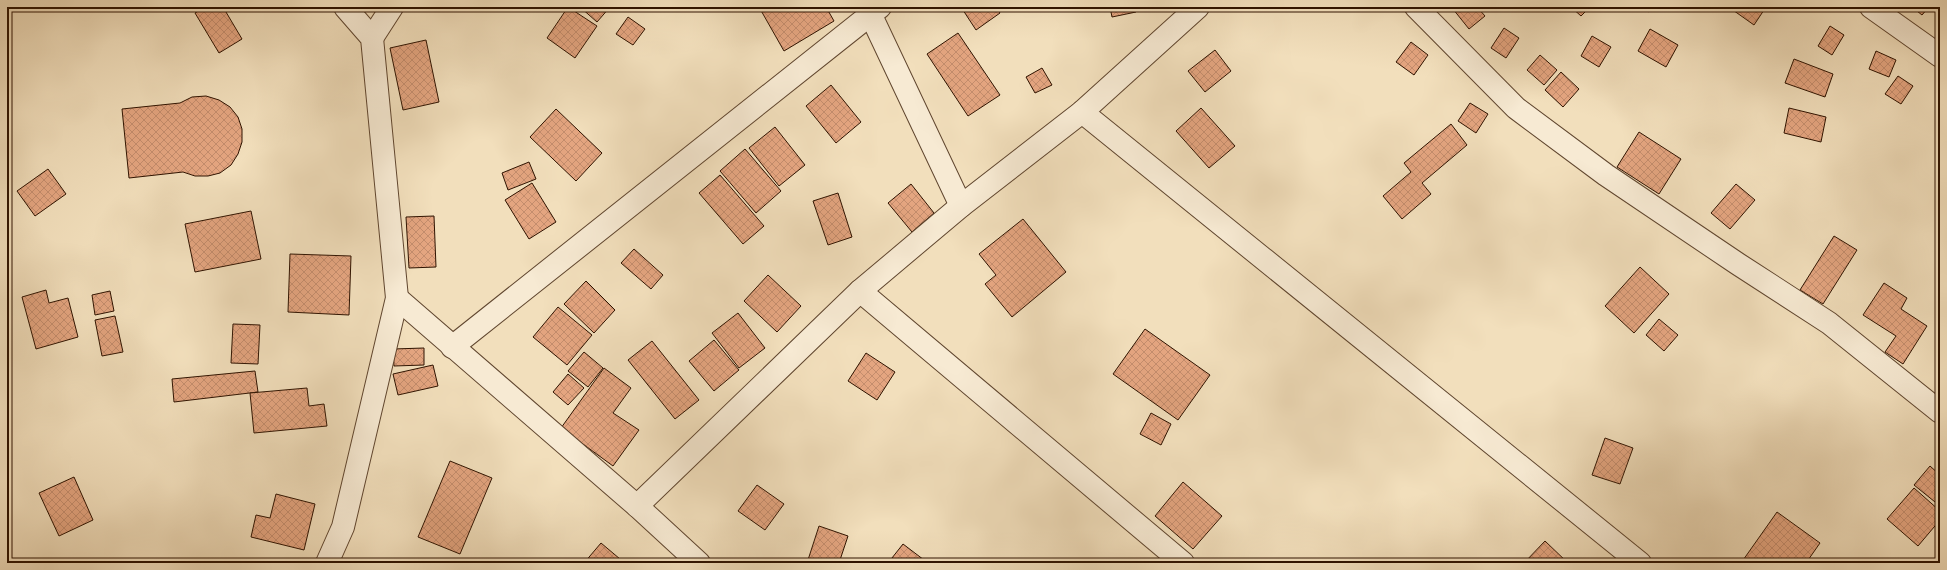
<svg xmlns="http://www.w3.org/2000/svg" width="1947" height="570" viewBox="0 0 1947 570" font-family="Alegreya,serif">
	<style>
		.building { fill: url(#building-cross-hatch); stroke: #2f1300 }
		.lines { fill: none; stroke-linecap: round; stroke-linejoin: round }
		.street-casing { stroke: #60462f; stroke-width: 24 }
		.street { stroke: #f7ead3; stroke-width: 22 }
	</style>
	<defs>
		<pattern id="building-cross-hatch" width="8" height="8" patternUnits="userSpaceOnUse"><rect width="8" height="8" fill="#e4a580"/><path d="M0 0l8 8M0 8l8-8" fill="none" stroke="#c48d6d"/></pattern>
	</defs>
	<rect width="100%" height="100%" fill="#f2dfbc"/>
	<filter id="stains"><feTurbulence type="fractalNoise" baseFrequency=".005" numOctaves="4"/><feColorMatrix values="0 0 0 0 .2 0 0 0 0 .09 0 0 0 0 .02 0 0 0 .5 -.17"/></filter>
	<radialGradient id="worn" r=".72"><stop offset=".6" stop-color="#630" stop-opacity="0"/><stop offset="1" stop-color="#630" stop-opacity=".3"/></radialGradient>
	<g class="building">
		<polygon points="205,7 223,7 242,39 219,53 195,13"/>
		<polygon points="568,7 597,26 575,58 547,38"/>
		<polygon points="580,7 610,7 597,22"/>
		<polygon points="759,7 826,7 834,21 784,51"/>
		<polygon points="961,7 996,7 1000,13 976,30"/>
		<polygon points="1110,7 1135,7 1136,12 1112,17"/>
		<polygon points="1456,7 1477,7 1485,16 1469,29 1453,9"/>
		<polygon points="1571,7 1590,7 1581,16"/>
		<polygon points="1643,7 1653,7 1649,12"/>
		<polygon points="1731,7 1766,7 1754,25 1730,8"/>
		<polygon points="1912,7 1929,7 1922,15"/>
		<polygon points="628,17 645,29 633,45 616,34"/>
		<polygon points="1830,26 1844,35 1832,55 1818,46"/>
		<polygon points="1504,28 1519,38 1506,58 1491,48"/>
		<polygon points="1650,29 1678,45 1666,67 1638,51"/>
		<polygon points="958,33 1000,95 968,116 927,54"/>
		<polygon points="1592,36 1611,47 1599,67 1581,56"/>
		<polygon points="426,40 439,102 403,110 390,48"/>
		<polygon points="1411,42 1428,55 1414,75 1396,62"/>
		<polygon points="1215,50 1231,71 1205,92 1188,71"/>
		<polygon points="1876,51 1896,60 1889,77 1869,69"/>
		<polygon points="1540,55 1557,70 1544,85 1527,70"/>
		<polygon points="1794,59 1833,74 1825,97 1785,83"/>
		<polygon points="1042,68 1052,85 1035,93 1026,77"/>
		<polygon points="1561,72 1579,89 1563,107 1545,90"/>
		<polygon points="1898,76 1913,86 1901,104 1885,94"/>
		<polygon points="831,85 861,122 836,143 806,106"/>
		<polygon points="206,96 219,100 230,107 238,117 242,129 242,142 238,154 231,165 220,173 208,176 195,176 183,172 129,178 122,109 180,103 192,97"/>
		<polygon points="1470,103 1488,114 1476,133 1458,121"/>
		<polygon points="1201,108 1235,146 1209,168 1176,131"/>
		<polygon points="1789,108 1826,117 1821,142 1784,133"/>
		<polygon points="556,109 602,153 576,181 530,137"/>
		<polygon points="1451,124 1467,145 1422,183 1431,194 1402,219 1383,196 1411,172 1404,163"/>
		<polygon points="775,127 805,165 779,186 749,148"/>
		<polygon points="1639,132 1681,159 1659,194 1617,167"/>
		<polygon points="745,149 781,191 756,213 720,171"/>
		<polygon points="529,162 536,179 508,190 502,173"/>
		<polygon points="48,169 66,194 35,216 17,191"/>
		<polygon points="720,175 764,226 743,244 699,193"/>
		<polygon points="532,183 556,222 529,239 505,200"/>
		<polygon points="911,184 934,213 912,232 888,203"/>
		<polygon points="1736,184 1755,200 1730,229 1711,213"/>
		<polygon points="838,193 852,237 828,245 813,201"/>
		<polygon points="251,211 261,259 195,272 185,224"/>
		<polygon points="434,216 436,267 409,268 406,217"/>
		<polygon points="1023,219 1066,272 1012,317 985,284 996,275 979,254"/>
		<polygon points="1834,236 1857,250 1823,304 1800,290"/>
		<polygon points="634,249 663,275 651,289 621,263"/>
		<polygon points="290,254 351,256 349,315 288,312"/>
		<polygon points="1640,267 1669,294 1634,333 1605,306"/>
		<polygon points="768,275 801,306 777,332 744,301"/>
		<polygon points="586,281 615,310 594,333 564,304"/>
		<polygon points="1884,283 1907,298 1901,309 1927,326 1903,364 1885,352 1896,336 1863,315"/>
		<polygon points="46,290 49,303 68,298 78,337 36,349 22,297"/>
		<polygon points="110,291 114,311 95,315 92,295"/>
		<polygon points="558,307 592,335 567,365 533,337"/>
		<polygon points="738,313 765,348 739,368 712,333"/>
		<polygon points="115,316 123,352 102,356 95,320"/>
		<polygon points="1659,319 1678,335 1664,351 1646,335"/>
		<polygon points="233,324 260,325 258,364 231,363"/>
		<polygon points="1145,329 1210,375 1178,420 1113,374"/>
		<polygon points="714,340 739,370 714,391 689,361"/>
		<polygon points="652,341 699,400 675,419 628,360"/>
		<polygon points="424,348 424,365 394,366 393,349"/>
		<polygon points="584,352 603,368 588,387 568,371"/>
		<polygon points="866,353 895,372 877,400 848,381"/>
		<polygon points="433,365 438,386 398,395 393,374"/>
		<polygon points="604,368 631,388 613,413 639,430 613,466 561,428"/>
		<polygon points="255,371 258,392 174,402 172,379"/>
		<polygon points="568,374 584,388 568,405 553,392"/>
		<polygon points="307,388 309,406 324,404 327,426 254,433 250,393"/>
		<polygon points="1151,413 1171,424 1161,445 1140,434"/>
		<polygon points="1605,438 1633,448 1620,484 1592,475"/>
		<polygon points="450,461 492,478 460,554 418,537"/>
		<polygon points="1930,466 1940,475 1940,506 1914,485"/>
		<polygon points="74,477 93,520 59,536 39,493"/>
		<polygon points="1183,482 1222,516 1193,549 1155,516"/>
		<polygon points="757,485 784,504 765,530 738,511"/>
		<polygon points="1914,488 1940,511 1940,520 1918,546 1887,519"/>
		<polygon points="276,494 315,504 304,550 251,537 256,515 270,518"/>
		<polygon points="1777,512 1820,543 1806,563 1741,563"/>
		<polygon points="819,526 848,536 839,563 807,563"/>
		<polygon points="1545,541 1568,563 1524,563"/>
		<polygon points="601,543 620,559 616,563 584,563"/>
		<polygon points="903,544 928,563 888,563"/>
		<polygon points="210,560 236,563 210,563"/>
	</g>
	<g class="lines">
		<defs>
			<g id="street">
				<polyline points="867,7 961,206"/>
				<polyline points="1416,7 1516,108 1606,175 1738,264 1829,323 1940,412"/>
				<polyline points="1871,7 1940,56"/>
				<polyline points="372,38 392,7"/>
				<polyline points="1082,112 1640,563"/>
				<polyline points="860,291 1183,563"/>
				<polyline points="397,298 637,506 699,563"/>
				<polyline points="452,347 880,7"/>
				<polyline points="637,506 860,291 961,206 1082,112 1198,7"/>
				<polyline points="327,563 343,527 397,298 372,38 345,7"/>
			</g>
		</defs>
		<use href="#street" class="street-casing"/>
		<use href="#street" class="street"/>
	</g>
	<rect width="1947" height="570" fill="none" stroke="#f2dfbc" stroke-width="24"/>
	<rect x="8" y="8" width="1931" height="554" fill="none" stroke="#2f1300" stroke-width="2"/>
	<rect x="12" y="12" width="1923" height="546" fill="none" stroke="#2f1300"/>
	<rect width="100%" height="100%" filter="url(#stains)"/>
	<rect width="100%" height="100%" fill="url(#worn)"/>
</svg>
